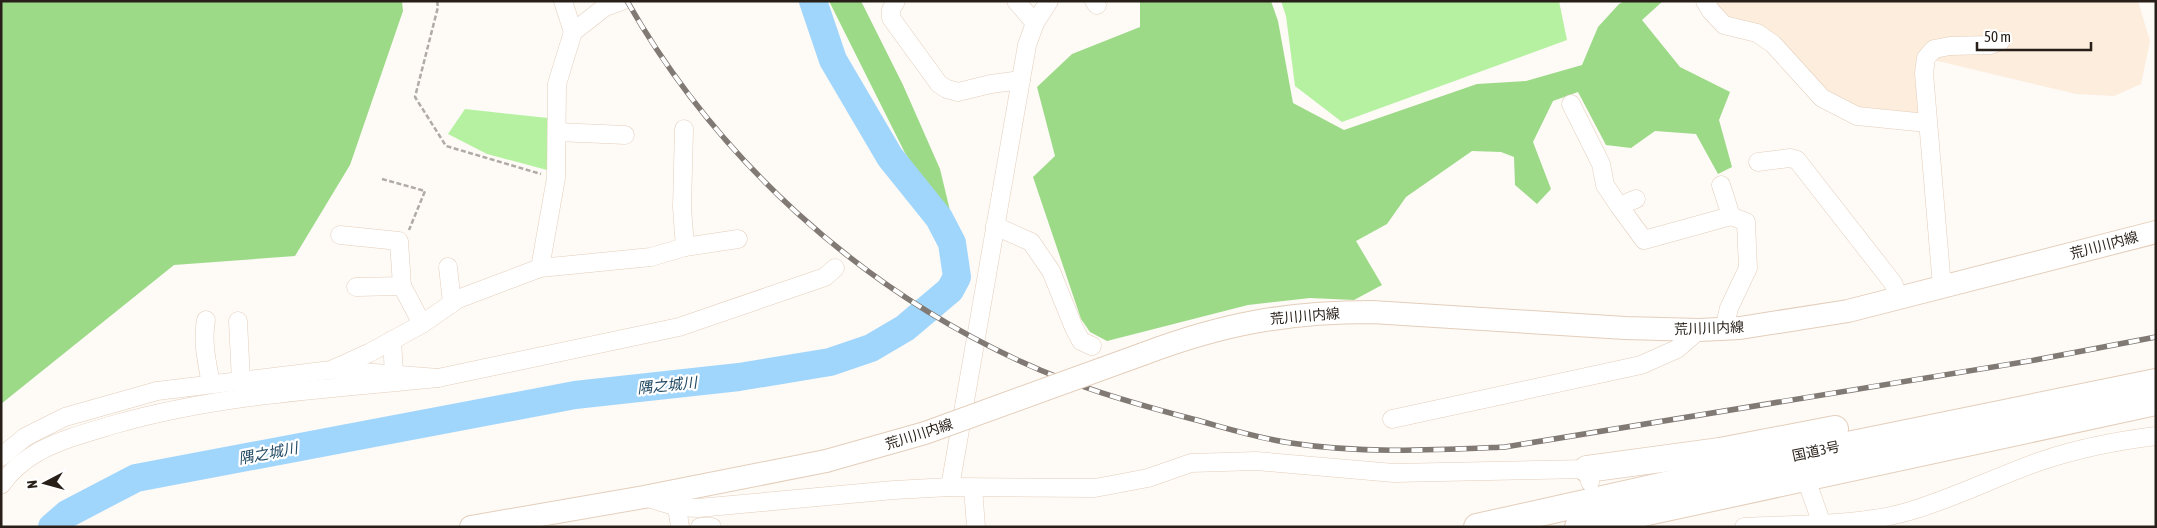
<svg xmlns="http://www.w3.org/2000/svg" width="2157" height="528" viewBox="0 0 2157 528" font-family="'Asap Condensed','Noto Sans JP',sans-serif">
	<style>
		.built { fill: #fdeddd }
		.green { fill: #b5f1a1 }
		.forest { fill: #9cda88 }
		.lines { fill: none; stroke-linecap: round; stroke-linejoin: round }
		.river { stroke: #a1d6fc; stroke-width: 28 }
		.minor-casing { stroke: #e3cebb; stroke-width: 19 }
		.major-casing { stroke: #e3cebb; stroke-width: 24 }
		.highway-casing { stroke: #e3cebb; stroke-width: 28 }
		.path { stroke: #b0aba6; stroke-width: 2.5; stroke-dasharray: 5 2.5; stroke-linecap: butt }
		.minor { stroke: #fff; stroke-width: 18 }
		.major { stroke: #fff; stroke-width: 22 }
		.highway { stroke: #fff; stroke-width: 26 }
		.rail-casing { stroke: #807974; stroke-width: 5.5 }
		.rail { stroke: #fff; stroke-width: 4; stroke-dasharray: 11; stroke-linecap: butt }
		.major-bridge-casing { stroke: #e3cebb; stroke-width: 24; stroke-linecap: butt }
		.major-bridge { stroke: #fff; stroke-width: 22 }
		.labels { text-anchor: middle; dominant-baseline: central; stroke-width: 4.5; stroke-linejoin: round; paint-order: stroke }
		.street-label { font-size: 14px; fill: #271f18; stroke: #fff }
		.water-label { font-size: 15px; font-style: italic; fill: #224a64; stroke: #fff }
	</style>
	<rect width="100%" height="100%" fill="#fefaf6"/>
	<polygon class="built" points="1712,1 2138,1 2150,41 2141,84 2114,96 2076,94 1938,61 1917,58 1919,113 1916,116 1871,113 1837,100 1730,20"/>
	<g class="green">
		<polygon points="1281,1 1559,1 1567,40 1342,122 1295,86 1286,16"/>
		<polygon points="465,109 548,118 547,170 487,154 448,134"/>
	</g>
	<g class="forest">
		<polygon points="1,1 402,1 403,11 350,165 295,256 174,265 1,404"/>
		<polygon points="829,1 861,1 903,85 940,169 953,223 905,153"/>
		<polygon points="1140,1 1271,1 1278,21 1293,103 1344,130 1477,84 1526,81 1582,65 1598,27 1619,4 1625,1 1663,1 1642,20 1680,67 1730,92 1719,120 1732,167 1718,174 1696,134 1655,131 1631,148 1606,145 1578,92 1553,101 1533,142 1551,189 1537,204 1515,185 1514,157 1501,152 1472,151 1406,197 1387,224 1356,241 1382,285 1354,300 1310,298 1248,305 1107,341 1090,332 1081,319 1033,177 1055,156 1037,87 1072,54 1140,27"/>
	</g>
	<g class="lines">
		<polyline class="river" points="52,527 67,514 136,478 575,395 739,377 830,362 871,348 905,328 950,290 957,277 952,243 939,218 890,157 833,60 813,1"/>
		<defs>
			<g id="minor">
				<polyline points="563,1 573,32"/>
				<polyline points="896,1 891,10 891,18 939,84 947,89 958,92 991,84 1021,80"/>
				<polyline points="1016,1 1035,23"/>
				<polyline points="1094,1 1097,5"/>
				<polyline points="1705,1 1711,11 1724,25 1757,33 1773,44 1822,98 1857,116 1927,123"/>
				<polyline points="1571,104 1601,164 1605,185 1619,206"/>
				<polyline points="684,129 682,207 685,247"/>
				<polyline points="557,132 625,135"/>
				<polyline points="1758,162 1790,158 1797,160 1893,283 1899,298"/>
				<polyline points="1721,185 1731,216 1746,222 1748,268 1729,308 1724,329"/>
				<polyline points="1636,199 1619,206 1644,240 1731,216"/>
				<polyline points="995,226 1031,242 1051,271 1074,328 1081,341 1092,346"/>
				<polyline points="340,235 399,241 402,286"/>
				<polyline points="448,267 452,303"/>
				<polyline points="540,268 651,257 685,247 738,239"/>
				<polyline points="356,287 402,286 422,324"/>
				<polyline points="1942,287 1924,73 1926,58 1934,49 1950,46 1990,45 2001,41"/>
				<path d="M206,320C202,343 207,362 211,384"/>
				<polyline points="238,321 241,381"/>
				<polyline points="392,340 394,374"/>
				<polyline points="438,378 679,327 825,277 835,268"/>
				<polyline points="1392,419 1641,365 1677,349 1699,330"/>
				<polyline points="1,457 25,437 65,417 157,391 331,370 369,353 422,324 458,299 540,268 556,178 557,84 573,32 605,7 622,1"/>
				<polyline points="1802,468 1823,527"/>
				<path d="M1,485C10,472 24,460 38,452C62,439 89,432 116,424C221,394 330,389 438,378L336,370"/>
				<polyline points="950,487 1027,45 1035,23 1049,1"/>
				<polyline points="973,488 976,527"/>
				<polyline points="645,497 677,507 698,508 894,490 950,487 1095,488 1148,478 1191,463 1256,461 1394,473 1587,469 1590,482"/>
				<polyline points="677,507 680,527"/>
				<polyline points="700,527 712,527"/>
				<path d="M1744,527C1796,524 1861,526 1910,511C1955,498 1997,476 2041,461C2079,448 2116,441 2156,436"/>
			</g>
			<g id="major">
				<path d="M1143,354C1222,324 1287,312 1372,312L1625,328L1699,330L1740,328L1848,311L2156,232"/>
				<polyline points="471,527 644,497 826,461"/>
			</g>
			<g id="highway">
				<polyline points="1587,469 1720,451 1835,429"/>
				<polyline points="1477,527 1799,455 2156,382"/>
				<polyline points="1578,527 2156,402"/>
			</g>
		</defs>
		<use href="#minor" class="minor-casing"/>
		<use href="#major" class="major-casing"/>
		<use href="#highway" class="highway-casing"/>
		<g class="path">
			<polyline points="437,1 438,7 415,97 446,146 541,174"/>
			<polyline points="382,179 425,191 409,230"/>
		</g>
		<use href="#minor" class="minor"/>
		<use href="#major" class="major"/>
		<use href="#highway" class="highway"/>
		<defs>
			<path id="rail" d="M627,1C716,158 858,287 1022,362C1074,386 1129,402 1185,417C1220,426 1256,438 1291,443C1362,454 1434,450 1505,447L2035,360L2156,337"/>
		</defs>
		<use href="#rail" class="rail-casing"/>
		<use href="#rail" class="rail"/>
		<defs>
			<polyline id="major-bridge" points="826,461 925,433 1143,354"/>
		</defs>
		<use href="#major-bridge" class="major-bridge-casing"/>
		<use href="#major-bridge" class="major-bridge"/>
	</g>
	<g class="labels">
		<g class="street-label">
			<text transform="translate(2104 245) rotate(-15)">荒川川内線</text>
			<text transform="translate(1305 316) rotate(-5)">荒川川内線</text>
			<text transform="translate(1709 328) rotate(-2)">荒川川内線</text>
			<text transform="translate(919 434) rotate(-18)">荒川川内線</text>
			<text transform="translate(1816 451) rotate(-12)">国道3号</text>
		</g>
		<g class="water-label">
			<text transform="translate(667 385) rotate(-6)">隅之城川</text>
			<text transform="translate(268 453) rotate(-11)">隅之城川</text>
		</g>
	</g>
	<rect width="2157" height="528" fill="none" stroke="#271f18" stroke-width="5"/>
	<g transform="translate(45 483) rotate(264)" stroke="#ffffff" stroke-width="4" paint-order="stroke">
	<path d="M0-4L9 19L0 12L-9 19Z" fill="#271f18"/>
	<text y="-8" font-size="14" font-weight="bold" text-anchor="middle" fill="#271f18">N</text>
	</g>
	<path d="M1977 42v8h114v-8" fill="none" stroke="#271f18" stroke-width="2.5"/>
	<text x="1984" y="42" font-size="15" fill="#271f18" stroke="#ffffff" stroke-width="4" paint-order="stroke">50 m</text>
</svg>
